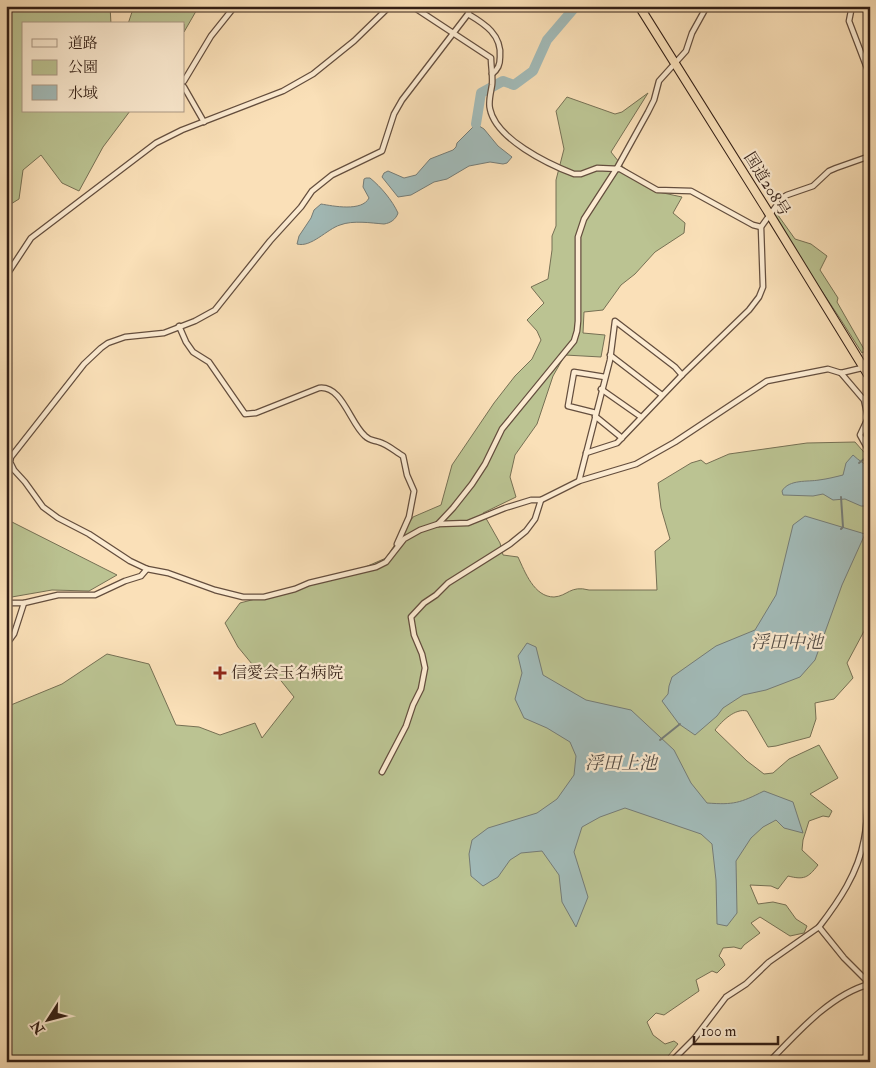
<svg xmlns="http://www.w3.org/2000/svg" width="876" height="1068" viewBox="0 0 876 1068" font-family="'IM FELL Double Pica','Noto Serif JP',serif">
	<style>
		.green { fill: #bbc392; stroke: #767054 }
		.water { fill: #a2bbb9; stroke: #757c77 }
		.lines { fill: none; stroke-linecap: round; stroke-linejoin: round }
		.stream { stroke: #757c77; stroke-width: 2 }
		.river { stroke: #a2bbb9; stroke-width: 10 }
		.minor-casing { stroke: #644e3e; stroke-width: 7 }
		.trunk-casing { stroke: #321e15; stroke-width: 10 }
		.minor { stroke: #fcebd1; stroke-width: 4.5 }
		.trunk { stroke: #fae0b8; stroke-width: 8 }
		.poi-dot { fill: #8f2418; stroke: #fcebd1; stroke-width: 2 }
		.labels { text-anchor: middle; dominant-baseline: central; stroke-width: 4.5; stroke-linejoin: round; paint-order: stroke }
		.street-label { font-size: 16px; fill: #321e15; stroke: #fcebd1 }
		.poi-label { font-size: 16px; fill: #321e15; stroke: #fcebd1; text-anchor: start }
		.water-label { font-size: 18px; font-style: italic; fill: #544d46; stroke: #fcebd1 }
	</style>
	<rect width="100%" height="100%" fill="#fae0b8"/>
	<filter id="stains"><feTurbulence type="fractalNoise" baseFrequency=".004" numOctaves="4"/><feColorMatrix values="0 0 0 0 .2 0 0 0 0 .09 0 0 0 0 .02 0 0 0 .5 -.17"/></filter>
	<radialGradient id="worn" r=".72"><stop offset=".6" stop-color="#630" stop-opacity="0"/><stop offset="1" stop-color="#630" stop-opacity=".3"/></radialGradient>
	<g class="green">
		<polygon points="6,6 110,6 111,24 24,24 24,111 130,111 103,147 79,191 62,183 41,155 23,170 19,199 6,207"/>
		<polygon points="134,6 199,6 184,32 184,24 128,24"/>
		<path d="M648,93L611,152L623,167L640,179L654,191L682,197L673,213L685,223L684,233L655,252L635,274L621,285L603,310L584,312L583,333L605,335L601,357L565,355L553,376L537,424L515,455L510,477L516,497L483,513L500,543L503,555L518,557C525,572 534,597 554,597C568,596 570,585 589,590H657L655,551L670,539L661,508L658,483L691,463L701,460L706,464L729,454L807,443L855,442L870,459V620L847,663L853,678L834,699L815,703L816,719L810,737L776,746L768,747L747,711C735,708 722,721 715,730L747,761L764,774L773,773L789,759L819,745L838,778L810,794L832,811L829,817L823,816L809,821L803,840L802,850L818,865C808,878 804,880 788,876L778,889L771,886L750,885L758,904L773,902L786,905L796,919L807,926L804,933L790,936L760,917L751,923L760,933L744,945L741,949L734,947L723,948L719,956L722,959L725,965L717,973L712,971L696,980L699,991L664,1015L656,1013L647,1022L653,1035L665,1044L674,1041L678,1044L663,1062H6V707L62,684L107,654L149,664L176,725L199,727L220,735L255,723L262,738L294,697L278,677L252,664L238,647L225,623L240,603L347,575L386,558L413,517L441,505L452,465L494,403L515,376L532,359L541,340L537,331L527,320L544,303L531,287L548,279L552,250V236L556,226V180L564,149L556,111L567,97L615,114L622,112Z"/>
		<path d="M775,211L795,239L811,244L827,256L820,270L838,298L837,302L865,351L862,353C833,306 801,262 773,215Z"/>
		<polygon points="6,519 117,575 89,591 52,590 6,598"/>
	</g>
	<g class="water">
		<polygon points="476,124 484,129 498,146 512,157 507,163 503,164 490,162 469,166 447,179 434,182 411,195 398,197 382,177 384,173 388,171 404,178 416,175 430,159 453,150 456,147 457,143"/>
		<path d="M366,178H370C381,187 392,200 398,213C396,219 391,223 384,224C371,223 353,220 340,225C327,229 311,248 297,244L299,236L311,218L314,210L321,204C333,206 362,212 369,198L363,187L364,179Z"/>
		<path d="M853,455C859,461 866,464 870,469V506H861L845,499L833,500L823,494L813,496L783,495L782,491C789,479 808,482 819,480C827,479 835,477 843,475L846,463Z"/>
		<polygon points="805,516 865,534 842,585 815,660 800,677 766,690 743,695 723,708 717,716 695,735 679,724 662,701 668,694 669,686 672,677 716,646 755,630 776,595 793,525"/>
		<path d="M527,643L536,647L543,675L586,700L631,710L674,750L691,783L707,803C734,805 740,803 764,791L793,802L803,833L784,828L776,820L763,827L751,838L736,861L737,913L727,926L717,924L716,880L712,844L701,834L625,808L600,817L582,827L574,852L588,897L576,927L562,902L559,875L542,851L521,853L510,860L498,877L483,886L471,876L469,854L472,840L488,828L537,813L557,799L574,775L576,756L570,742L547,728L524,718L515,699L522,673L518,656Z"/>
	</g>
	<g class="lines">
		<g class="stream">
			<polyline points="859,463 869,455"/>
			<polyline points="841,497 843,527 841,529"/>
			<polyline points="660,740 680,724"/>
		</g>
		<polyline class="river" points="476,124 481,93 503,81 514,85 533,71 547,40 576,6"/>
		<defs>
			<g id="minor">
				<path d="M412,6L491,58C491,67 493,76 492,85C491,92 488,102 490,109C496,139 548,164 574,174H581L597,168L620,169L657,190L691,191L753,225L761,227"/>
				<polyline points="471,6 468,14 402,100 394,114 382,151 332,175 312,191 301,207 270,241 215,310 195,321 164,333 125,337 108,343 101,348 84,364 11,457 10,462 14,470 25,482 43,507 58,518 89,534 130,561 147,569 168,573 215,590 243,597 264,597 295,589 309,583 376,567 386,562 404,539 420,530 438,524 468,523 505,508 531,500 541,500 579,481 636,464 675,442 767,381 828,369 841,373 870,366"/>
				<polyline points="852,6 849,21 870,76"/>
				<path d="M468,14C485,24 502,35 500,57C500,65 498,69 492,74"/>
				<polyline points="184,81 211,36 235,6"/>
				<polyline points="184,87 204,122"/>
				<polyline points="6,276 31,238 156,143 182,130 283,91 313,74 354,41 390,6"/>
				<path d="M179,326L186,342L193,352L209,362L245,414L256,413L319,388C342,385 350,423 365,436C370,441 373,440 379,442C387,444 396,452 403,456L407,475L414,491L409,517L397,544"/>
				<polyline points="610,355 662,395"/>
				<polyline points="841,373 864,400 868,418 860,435 870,453"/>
				<polyline points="601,389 641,417"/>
				<polyline points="596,413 568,406 574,372 605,377"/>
				<polyline points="595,416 622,438"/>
				<polyline points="586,453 617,443 682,375"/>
				<polyline points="579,481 610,360 615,321 675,367 682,375 749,310 759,297 763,287 761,227 782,198 787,195 813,186 829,171 836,168 870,156"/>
				<polyline points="438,524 453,508 472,484 485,464 502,429 574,341 577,331 578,321 578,237 584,219 617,168 648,112 654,100 659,81 686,51 692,33 707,6"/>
				<polyline points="6,603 24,603 58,595 95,595 125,581 141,576 147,569"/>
				<polyline points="6,645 14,634 24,603"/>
				<path d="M870,767C867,791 869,816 864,840C858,873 839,901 819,927L844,958L870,984"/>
				<polyline points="382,772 406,726 413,705 421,689 425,668 422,654 414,635 411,617 424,603 436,595 448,583 510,544 526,531 535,519 541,500"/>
				<polyline points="671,1062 694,1039 726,997 746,984 769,962 819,927"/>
				<path d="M769,1062C796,1034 831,994 870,984"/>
			</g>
			<polyline id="trunk" points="639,6 770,215 870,378"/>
		</defs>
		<use href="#minor" class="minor-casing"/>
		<use href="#trunk" class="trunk-casing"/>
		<use href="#minor" class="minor"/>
		<use href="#trunk" class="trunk"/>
	</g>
	<path class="poi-dot" d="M217.5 665.5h5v5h5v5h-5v5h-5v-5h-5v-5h5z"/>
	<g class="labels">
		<g class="street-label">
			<text transform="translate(767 184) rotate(58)">国道208号</text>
		</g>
		<g class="poi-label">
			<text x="231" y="673">信愛会玉名病院</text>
		</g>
		<g class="water-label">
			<text x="787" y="642">浮田中池</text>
			<text x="621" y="763">浮田上池</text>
		</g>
	</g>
	<rect width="876" height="1068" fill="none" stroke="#fae0b8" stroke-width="25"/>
	<rect x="8" y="8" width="861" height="1053" fill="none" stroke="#321e15" stroke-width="2.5"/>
	<rect x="12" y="12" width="851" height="1043" fill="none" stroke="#321e15"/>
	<rect x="22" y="22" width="162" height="90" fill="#fcebd1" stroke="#ab9986"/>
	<rect x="32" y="39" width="25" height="8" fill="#fcebd1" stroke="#ab9986"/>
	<text x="68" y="48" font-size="15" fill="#321e15">道路</text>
	<rect x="32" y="60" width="25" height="15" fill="#bbc392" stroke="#ab9986"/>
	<text x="68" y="72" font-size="15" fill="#321e15">公園</text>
	<rect x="32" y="85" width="25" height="15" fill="#a2bbb9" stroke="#ab9986"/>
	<text x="68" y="98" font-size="15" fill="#321e15">水域</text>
	<g transform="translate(48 1020) rotate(234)" stroke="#fcebd1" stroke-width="4" paint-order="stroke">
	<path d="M0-4L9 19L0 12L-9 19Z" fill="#321e15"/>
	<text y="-8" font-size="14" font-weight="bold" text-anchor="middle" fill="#321e15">N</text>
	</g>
	<path d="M694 1036v8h84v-8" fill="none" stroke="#321e15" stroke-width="2.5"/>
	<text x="701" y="1036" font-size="15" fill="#321e15" stroke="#fcebd1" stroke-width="4" paint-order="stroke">100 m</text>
	<rect width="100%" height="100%" filter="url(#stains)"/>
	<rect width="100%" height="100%" fill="url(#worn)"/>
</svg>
